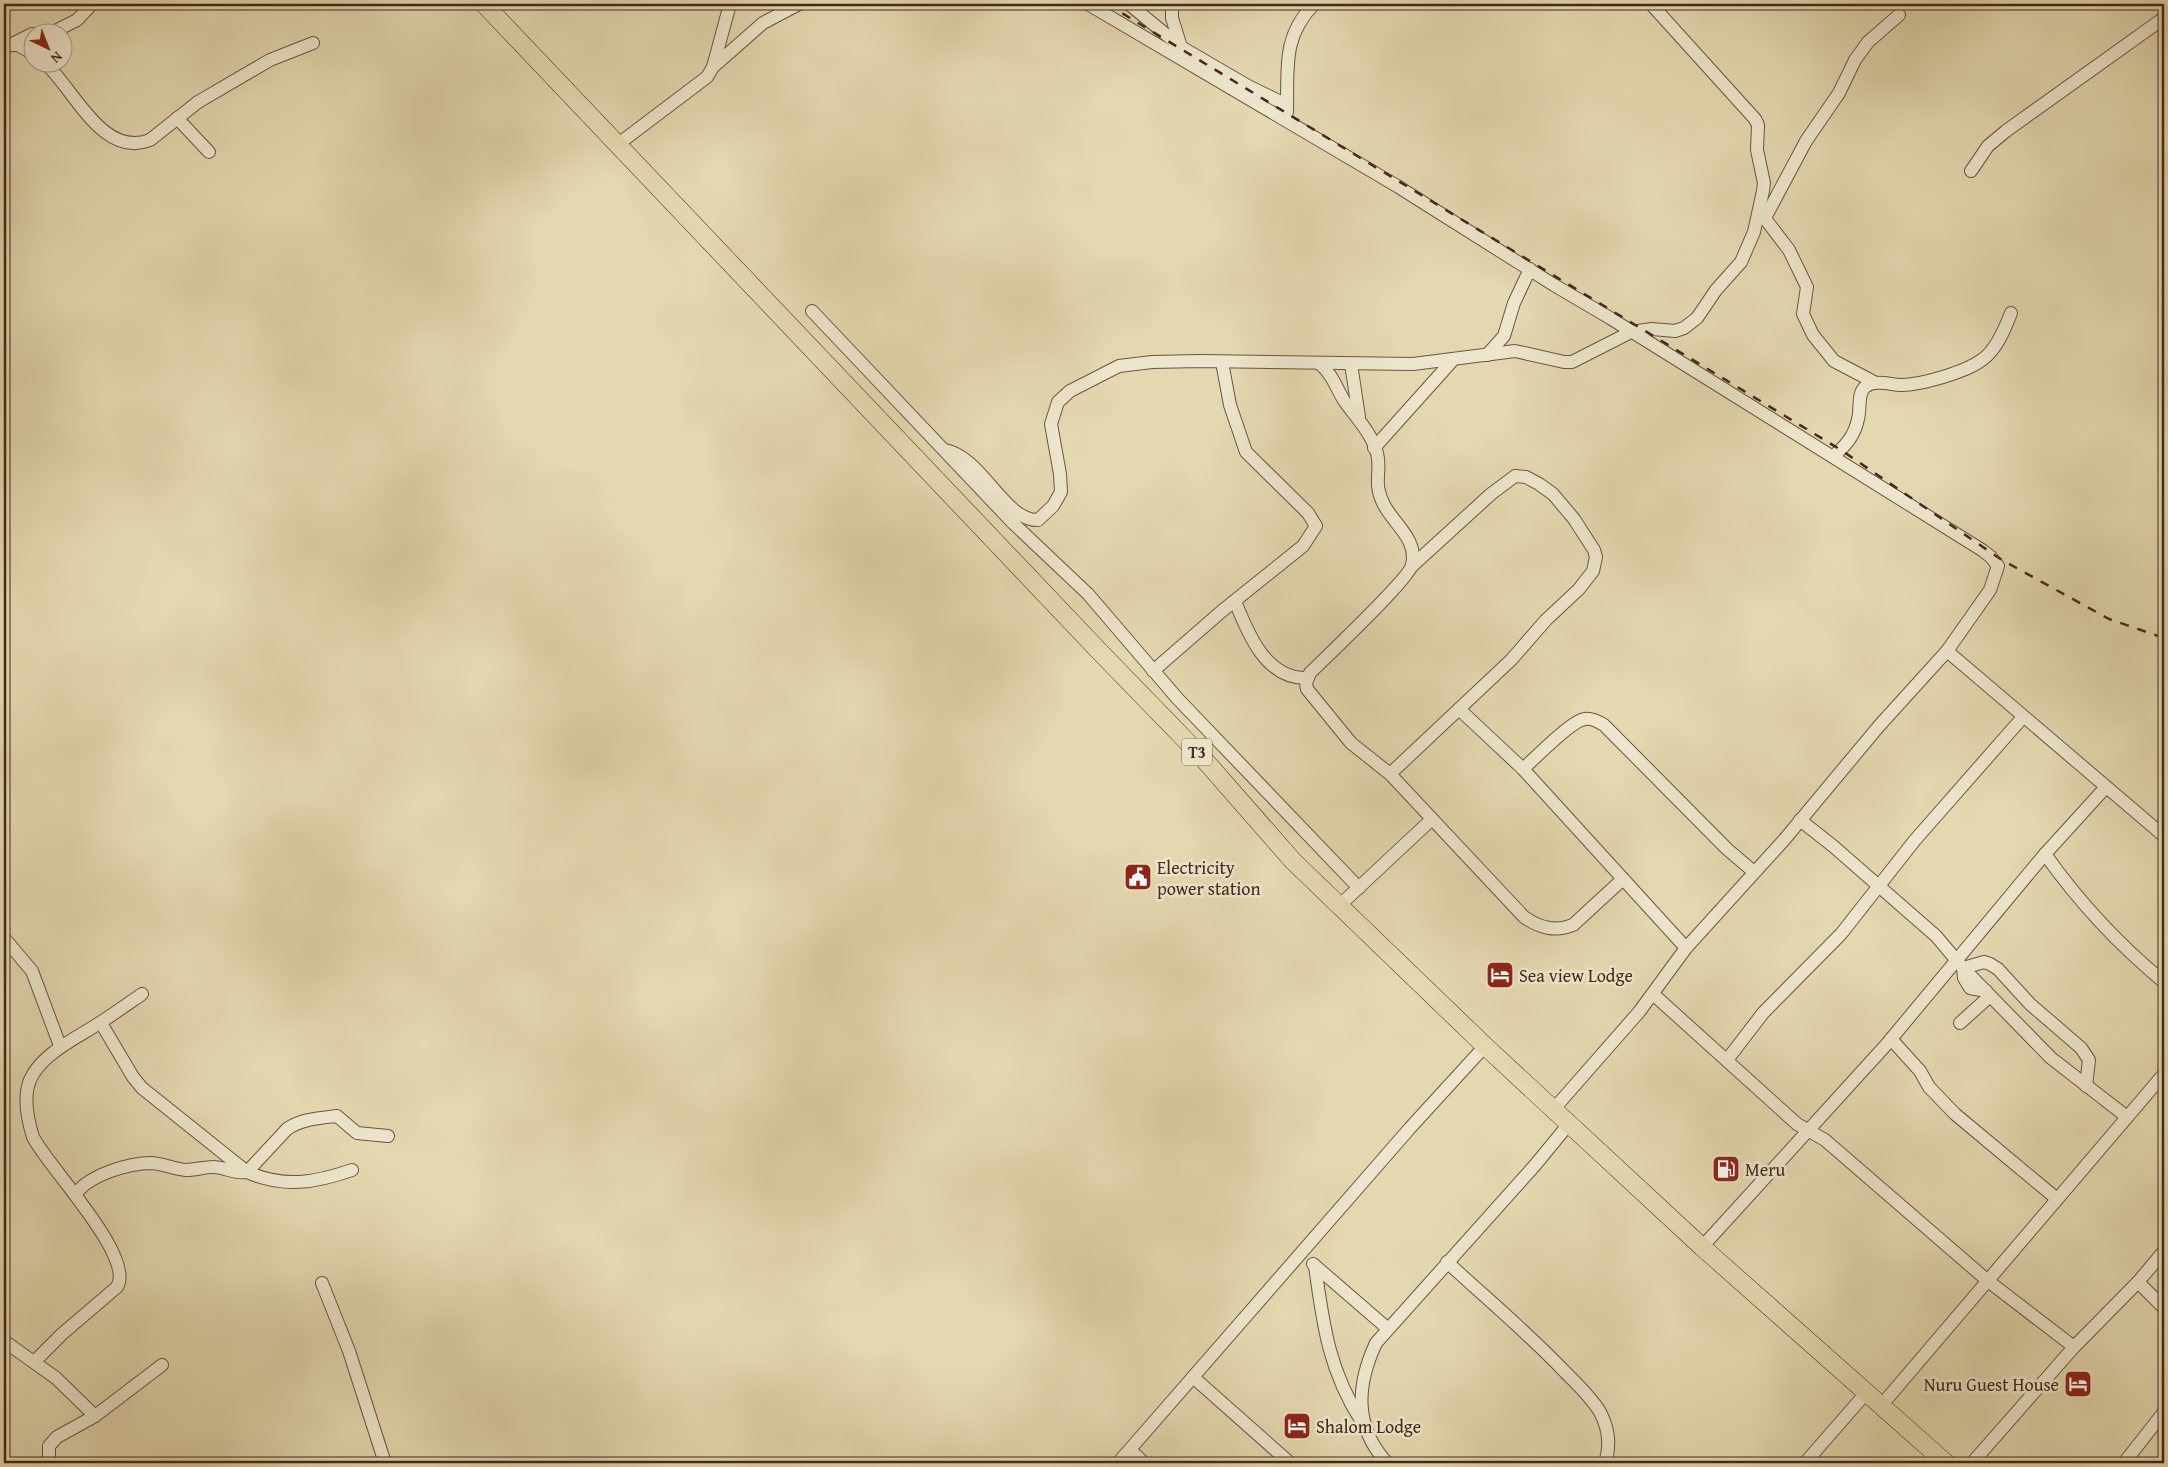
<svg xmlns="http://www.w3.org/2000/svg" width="2168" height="1467" viewBox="0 0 2168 1467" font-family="'Gentium Book Plus',serif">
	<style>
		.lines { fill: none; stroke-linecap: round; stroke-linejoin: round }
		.minor-casing { stroke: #6c5440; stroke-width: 14 }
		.highway-casing { stroke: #44281b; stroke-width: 19 }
		.minor { stroke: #ede6cc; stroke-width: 12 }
		.highway { stroke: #e4d8b1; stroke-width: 18 }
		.rail { stroke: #44281b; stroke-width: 2.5; stroke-dasharray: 9 9; stroke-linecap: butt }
		.labels { text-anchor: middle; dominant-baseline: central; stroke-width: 5; stroke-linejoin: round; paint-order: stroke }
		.shield { fill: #ede6cc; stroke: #776150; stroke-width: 1 }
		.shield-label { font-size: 16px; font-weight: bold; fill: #44281b }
		.poi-label { font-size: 18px; fill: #44281b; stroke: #ede6cc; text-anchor: start }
	</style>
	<rect width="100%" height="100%" fill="#e4d8b1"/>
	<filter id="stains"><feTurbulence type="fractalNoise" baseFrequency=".004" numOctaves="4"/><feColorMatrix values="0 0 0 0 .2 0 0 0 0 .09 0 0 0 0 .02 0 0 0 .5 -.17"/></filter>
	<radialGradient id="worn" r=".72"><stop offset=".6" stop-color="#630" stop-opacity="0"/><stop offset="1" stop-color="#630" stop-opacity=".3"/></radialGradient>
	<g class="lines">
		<defs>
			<g id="minor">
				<polyline points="1088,4 1397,186 1554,285 1610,318 1982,550 1991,557 1998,566 1990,590 1947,651 1879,726 1784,840 1686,948 1639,1012 1553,1110"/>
				<polyline points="1129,4 1181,47 1248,86 1287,105"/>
				<polyline points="1172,4 1172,18 1181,47"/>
				<polyline points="53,32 77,20 92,4"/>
				<polyline points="12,45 18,45 32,53"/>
				<polyline points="4,48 32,34"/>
				<path d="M44,62C73,87 102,159 150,140L198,102L270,60L313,43"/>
				<polyline points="713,67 763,23 799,4"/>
				<path d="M1287,112C1288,68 1282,37 1314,4"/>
				<polyline points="177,118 209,152"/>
				<polyline points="617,145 707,77 713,67 730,4"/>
				<polyline points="1971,171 1988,146 2006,131 2164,18"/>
				<polyline points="1760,212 1789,250 1807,287 1803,314 1813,335 1834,361 1874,382"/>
				<polyline points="1765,218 1806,141 1839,93 1855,60 1868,42 1899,15"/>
				<polyline points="812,311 1013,523 1088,594 1177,698 1359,888"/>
				<polyline points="1487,355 1504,336 1514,303 1530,269"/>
				<path d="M1320,364C1333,375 1336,388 1345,402C1356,417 1372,434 1377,453C1382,472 1372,482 1384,505C1395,525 1418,540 1412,565C1409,579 1326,657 1310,673L1306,683L1307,689L1351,743L1390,774L1524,917C1540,928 1555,932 1573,925L1623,879"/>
				<polyline points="1351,364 1359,417"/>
				<polyline points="1374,448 1452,361"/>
				<path d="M944,450C982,456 1004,521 1038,520L1053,506L1061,492L1060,474L1051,424L1058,402L1070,391L1119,366L1152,362L1200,361L1413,364L1515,351L1564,362H1572L1631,332L1652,329L1675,331L1684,328L1697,318L1716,290L1741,262L1754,232L1763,191L1764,183L1757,150L1758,125L1755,119L1651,4"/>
				<path d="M1833,456C1845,447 1855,435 1858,419C1861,409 1857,394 1865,387C1875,379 1891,385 1902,385C1917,385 1929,381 1943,377C1985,364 1995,355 2011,313"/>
				<path d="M1235,601C1248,634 1266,679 1307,678"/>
				<polyline points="1947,651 2164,836"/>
				<polyline points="1153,671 1222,611 1303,546 1316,526 1308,513 1246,452 1230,405 1222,362"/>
				<polyline points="1459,709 1523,769 1686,948"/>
				<path d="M1523,769C1534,759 1572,720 1585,719C1591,718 1599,722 1604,725L1727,849L1754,872"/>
				<polyline points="1390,774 1511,660 1546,620 1579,589 1593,571 1596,557 1594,550 1574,519 1553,494 1539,484 1526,477 1515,476 1491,494 1412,566"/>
				<polyline points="1800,820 1833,846 1936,936 1963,968 2051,1058 2127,1117"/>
				<path d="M2045,854C2079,902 2119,945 2164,982"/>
				<polyline points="1339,906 1432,819"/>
				<polyline points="4,938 32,971 60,1046"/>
				<polyline points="1986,991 1970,988 1964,978 1963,968 1984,962 1990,964 1998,969 2030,1004 2081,1048 2089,1060 2086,1086"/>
				<polyline points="1653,994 1797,1124 1825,1140 1988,1281 2074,1347"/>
				<path d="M101,1023L133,1077L142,1088L247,1172C284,1188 315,1183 352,1170"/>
				<polyline points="1960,1023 1990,996"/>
				<polyline points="1891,1039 1920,1071 1929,1087 1955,1114 2057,1199"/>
				<polyline points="1727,1060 1763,1013 1841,934 1915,840 2023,717"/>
				<path d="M75,1195C88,1175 129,1163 152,1163C164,1164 174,1169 186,1170C195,1170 204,1167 213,1167C225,1167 233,1174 247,1172L287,1129C301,1119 320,1118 337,1116L357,1133L388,1136"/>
				<polyline points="1702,1247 1886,1045 2045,854 2106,787"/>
				<path d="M1447,1262C1486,1298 1528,1333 1565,1372C1577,1384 1591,1397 1600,1412C1609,1429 1611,1445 1605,1463"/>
				<polyline points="1313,1264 1387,1328"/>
				<path d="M1315,1266C1323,1325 1329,1371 1362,1422"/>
				<polyline points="2138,1282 2164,1308"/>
				<polyline points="322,1283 349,1351 385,1463"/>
				<polyline points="4,1341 56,1378 95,1416"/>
				<path d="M34,1362L62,1334L117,1287C136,1257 48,1167 33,1137C28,1121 23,1097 30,1080C42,1053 77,1038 101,1022C115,1013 129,1003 142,994"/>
				<polyline points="1193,1377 1290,1463"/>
				<polyline points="1880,1407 2164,1074"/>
				<polyline points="1130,1450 1144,1463"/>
				<polyline points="49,1463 49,1446 57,1437 95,1416 162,1365"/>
				<polyline points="1118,1463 1410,1128 1485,1046"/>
				<path d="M1387,1463C1354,1427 1356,1386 1376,1343L1536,1164L1568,1125"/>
				<polyline points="1805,1463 1866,1393"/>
				<polyline points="1972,1463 2074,1347 2138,1282 2164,1251"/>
				<polyline points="2124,1463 2164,1412"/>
			</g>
			<polyline id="highway" points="484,4 1100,652 1201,756 1293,861 1485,1046 1702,1247 1946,1463"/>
		</defs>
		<use href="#minor" class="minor-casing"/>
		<use href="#highway" class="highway-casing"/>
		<use href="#minor" class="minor"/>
		<use href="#highway" class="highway"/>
		<polyline class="rail" points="1107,4 1841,450 2002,560 2109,619 2164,638"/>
	</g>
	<defs>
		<symbol id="civic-square" viewBox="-11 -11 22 22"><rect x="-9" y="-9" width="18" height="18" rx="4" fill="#8f2418" stroke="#ede6cc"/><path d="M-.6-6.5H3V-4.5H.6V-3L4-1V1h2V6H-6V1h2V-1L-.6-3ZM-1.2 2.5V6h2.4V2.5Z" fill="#fff"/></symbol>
		<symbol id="hotel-square" viewBox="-11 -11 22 22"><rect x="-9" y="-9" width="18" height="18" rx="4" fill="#8f2418" stroke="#ede6cc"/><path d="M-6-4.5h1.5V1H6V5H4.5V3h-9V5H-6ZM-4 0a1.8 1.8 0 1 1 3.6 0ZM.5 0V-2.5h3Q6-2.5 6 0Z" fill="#fff"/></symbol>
		<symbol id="fuel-square" viewBox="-11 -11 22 22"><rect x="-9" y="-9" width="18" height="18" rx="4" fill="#8f2418" stroke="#ede6cc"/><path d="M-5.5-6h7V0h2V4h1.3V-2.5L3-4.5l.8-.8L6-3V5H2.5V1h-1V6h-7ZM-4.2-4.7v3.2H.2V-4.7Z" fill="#fff"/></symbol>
	</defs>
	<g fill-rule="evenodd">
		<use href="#civic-square" x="1122" y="861" width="32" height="32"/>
		<use href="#hotel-square" x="1484" y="959" width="32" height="32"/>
		<use href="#fuel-square" x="1710" y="1153" width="32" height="32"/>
		<use href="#hotel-square" x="2062" y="1368" width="32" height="32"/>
		<use href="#hotel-square" x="1281" y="1410" width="32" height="32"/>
	</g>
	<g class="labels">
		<rect class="shield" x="1182" y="738.5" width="30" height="27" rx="4"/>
		<g class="shield-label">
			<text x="1197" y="752">T3</text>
		</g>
		<g class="poi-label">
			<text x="1157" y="867">Electricity<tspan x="1157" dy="21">power station</tspan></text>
			<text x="1519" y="975">Sea view Lodge</text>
			<text x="1745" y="1169">Meru</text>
			<text x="2059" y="1384" text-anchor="end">Nuru Guest House</text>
			<text x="1316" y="1426">Shalom Lodge</text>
		</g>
	</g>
	<rect width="2168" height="1467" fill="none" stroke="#e4d8b1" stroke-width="20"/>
	<rect x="5" y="5" width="2158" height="1457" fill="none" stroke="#44281b" stroke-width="2.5"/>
	<rect x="10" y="10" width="2148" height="1447" fill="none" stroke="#44281b"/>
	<g transform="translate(48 48) rotate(137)"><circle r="24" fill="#ede6cc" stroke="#a99a85"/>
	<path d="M0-4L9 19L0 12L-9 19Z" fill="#8f2418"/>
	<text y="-8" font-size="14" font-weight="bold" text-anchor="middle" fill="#44281b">N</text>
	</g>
	<rect width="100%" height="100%" filter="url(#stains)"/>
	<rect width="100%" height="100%" fill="url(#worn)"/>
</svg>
